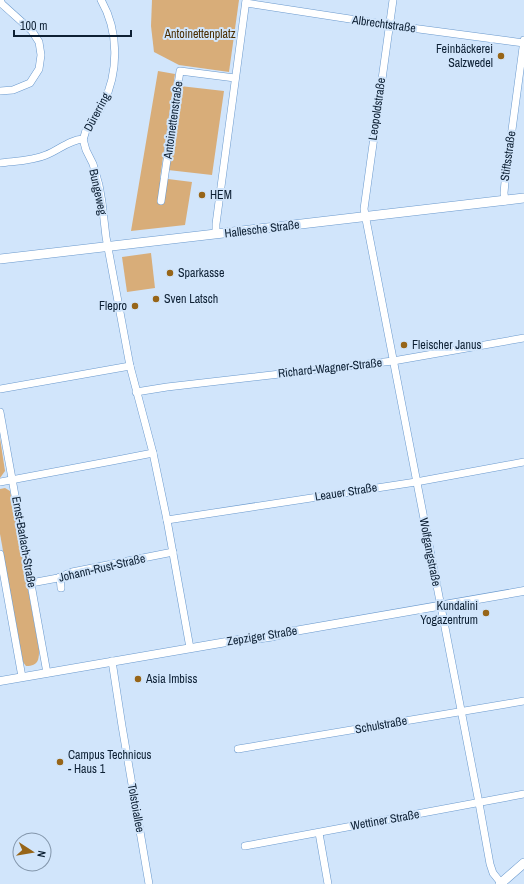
<svg xmlns="http://www.w3.org/2000/svg" width="524" height="884" viewBox="0 0 524 884" font-family="'Archivo Narrow',sans-serif">
	<style>
		.green { fill: #d8ad79 }
		.lines { fill: none; stroke-linecap: round; stroke-linejoin: round }
		.minor-casing { stroke: #6a99cd; stroke-width: 8 }
		.tertiary-casing { stroke: #6a99cd; stroke-width: 9 }
		.secondary-casing { stroke: #6a99cd; stroke-width: 10 }
		.minor { stroke: #fff; stroke-width: 7 }
		.tertiary { stroke: #fff; stroke-width: 8 }
		.secondary { stroke: #fff; stroke-width: 9 }
		.poi-dot { fill: #976518; stroke: #d1e5fb; stroke-width: 1.5 }
		.labels { text-anchor: middle; dominant-baseline: central; stroke-width: 4; stroke-linejoin: round; paint-order: stroke }
		.street-label { font-size: 12px; fill: #0d2034; stroke: #d1e5fb }
		.park-label { font-size: 12px; fill: #492d00; stroke: #d1e5fb }
		.poi-label { font-size: 12px; fill: #0d2034; stroke: #d1e5fb; text-anchor: start }
	</style>
	<rect width="100%" height="100%" fill="#d1e5fb"/>
	<g class="green">
		<polygon points="152,0 239,0 229,72 179,65 154,52 151,26"/>
		<polygon points="158,71 175,74 160,178 192,182 185,225 131,231"/>
		<polygon points="180,86 224,91 212,175 168,170"/>
		<polygon points="151,253 155,288 127,292 122,257"/>
		<polygon points="0,438 5,471 0,478"/>
		<path d="M5,488L10,491L11,496L39,649C39,659 39,666 26,666L23,662L0,534V489Z"/>
	</g>
	<g class="lines">
		<defs>
			<g id="minor">
				<polyline points="0,0 2,4 32,31 39,42 41,55 39,69 30,83 13,90 0,91"/>
				<polyline points="393,0 364,209 479,803 490,864 493,873 501,883"/>
				<polyline points="246,3 389,25 524,43"/>
				<polyline points="83,139 86,150 93,164 99,185 102,202 106,237 130,366 153,453 167,520 190,648"/>
				<path d="M83,139C85,136 85,131 87,128C89,124 93,121 95,118C98,114 100,109 103,104C119,72 119,31 101,0"/>
				<path d="M0,163C15,161 32,161 46,155C59,150 69,140 83,139"/>
				<polyline points="161,201 180,71 235,78"/>
				<polyline points="505,201 504,193 505,182 524,40"/>
				<polyline points="216,234 216,224 246,0"/>
				<polyline points="0,389 130,366"/>
				<polyline points="136,392 167,387 393,361 524,338"/>
				<polyline points="0,412 47,673"/>
				<polyline points="0,482 112,461 153,453"/>
				<polyline points="167,520 416,482 524,462"/>
				<polyline points="0,554 22,677"/>
				<polyline points="60,577 61,588"/>
				<polyline points="31,583 58,578 72,572 173,552"/>
				<polyline points="112,661 122,726 149,884"/>
				<polyline points="238,749 524,701"/>
				<polyline points="319,833 328,884"/>
				<polyline points="245,846 524,794"/>
			</g>
			<path id="tertiary" d="M0,681L238,640C255,639 272,638 289,632L524,591"/>
			<g id="secondary">
				<polyline points="0,259 524,198"/>
				<polyline points="500,884 524,863"/>
			</g>
		</defs>
		<use href="#minor" class="minor-casing"/>
		<use href="#tertiary" class="tertiary-casing"/>
		<use href="#secondary" class="secondary-casing"/>
		<use href="#minor" class="minor"/>
		<use href="#tertiary" class="tertiary"/>
		<use href="#secondary" class="secondary"/>
	</g>
	<g class="poi-dot">
		<circle cx="501" cy="56" r="4"/>
		<circle cx="202" cy="195" r="4"/>
		<circle cx="170" cy="273" r="4"/>
		<circle cx="156" cy="299" r="4"/>
		<circle cx="135" cy="306" r="4"/>
		<circle cx="404" cy="345" r="4"/>
		<circle cx="486" cy="613" r="4"/>
		<circle cx="138" cy="679" r="4"/>
		<circle cx="60" cy="762" r="4"/>
	</g>
	<g class="labels">
		<g class="street-label">
			<text transform="translate(384 24) rotate(8)">Albrechtstraße</text>
			<text transform="translate(377 109) rotate(-82)">Leopoldstraße</text>
			<text transform="translate(97 112) rotate(-62)">Dürerring</text>
			<text transform="translate(173 120) rotate(-82)">Antoinettenstraße</text>
			<text transform="translate(508 156) rotate(-82)">Stiftsstraße</text>
			<text transform="translate(98 192) rotate(78)">Bungeweg</text>
			<text transform="translate(262 229) rotate(-7)">Hallesche Straße</text>
			<text transform="translate(330 368) rotate(-6)">Richard-Wagner-Straße</text>
			<text transform="translate(346 492) rotate(-9)">Leauer Straße</text>
			<text transform="translate(24 542) rotate(80)">Ernst-Barlach-Straße</text>
			<text transform="translate(430 552) rotate(79)">Wolfgangstraße</text>
			<text transform="translate(102 568) rotate(-13)">Johann-Rust-Straße</text>
			<text transform="translate(262 636) rotate(-9)">Zepziger Straße</text>
			<text transform="translate(381 725) rotate(-10)">Schulstraße</text>
			<text transform="translate(136 808) rotate(80)">Tolstoiallee</text>
			<text transform="translate(385 820) rotate(-10)">Wettiner Straße</text>
		</g>
		<g class="park-label">
			<text x="200" y="34">Antoinettenplatz</text>
		</g>
		<g class="poi-label">
			<text x="493" y="49" text-anchor="end">Feinbäckerei<tspan x="493" dy="14">Salzwedel</tspan></text>
			<text x="210" y="195">HEM</text>
			<text x="178" y="273">Sparkasse</text>
			<text x="164" y="299">Sven Latsch</text>
			<text x="127" y="306" text-anchor="end">Flepro</text>
			<text x="412" y="345">Fleischer Janus</text>
			<text x="478" y="606" text-anchor="end">Kundalini<tspan x="478" dy="14">Yogazentrum</tspan></text>
			<text x="146" y="679">Asia Imbiss</text>
			<text x="68" y="755">Campus Technicus<tspan x="68" dy="14">- Haus 1</tspan></text>
		</g>
	</g>
	<g transform="translate(32 852) rotate(102)"><circle r="19" fill="#d1e5fb" stroke="#8396ab"/>
	<path d="M0-3L7 15L0 10L-7 15Z" fill="#976518"/>
	<text y="-6" font-size="11" font-weight="bold" text-anchor="middle" fill="#0d2034">N</text>
	</g>
	<path d="M14 30v6h117v-6" fill="none" stroke="#0d2034" stroke-width="2"/>
	<text x="20" y="30" font-size="12" fill="#0d2034" stroke="#d1e5fb" stroke-width="3" paint-order="stroke">100 m</text>
</svg>
